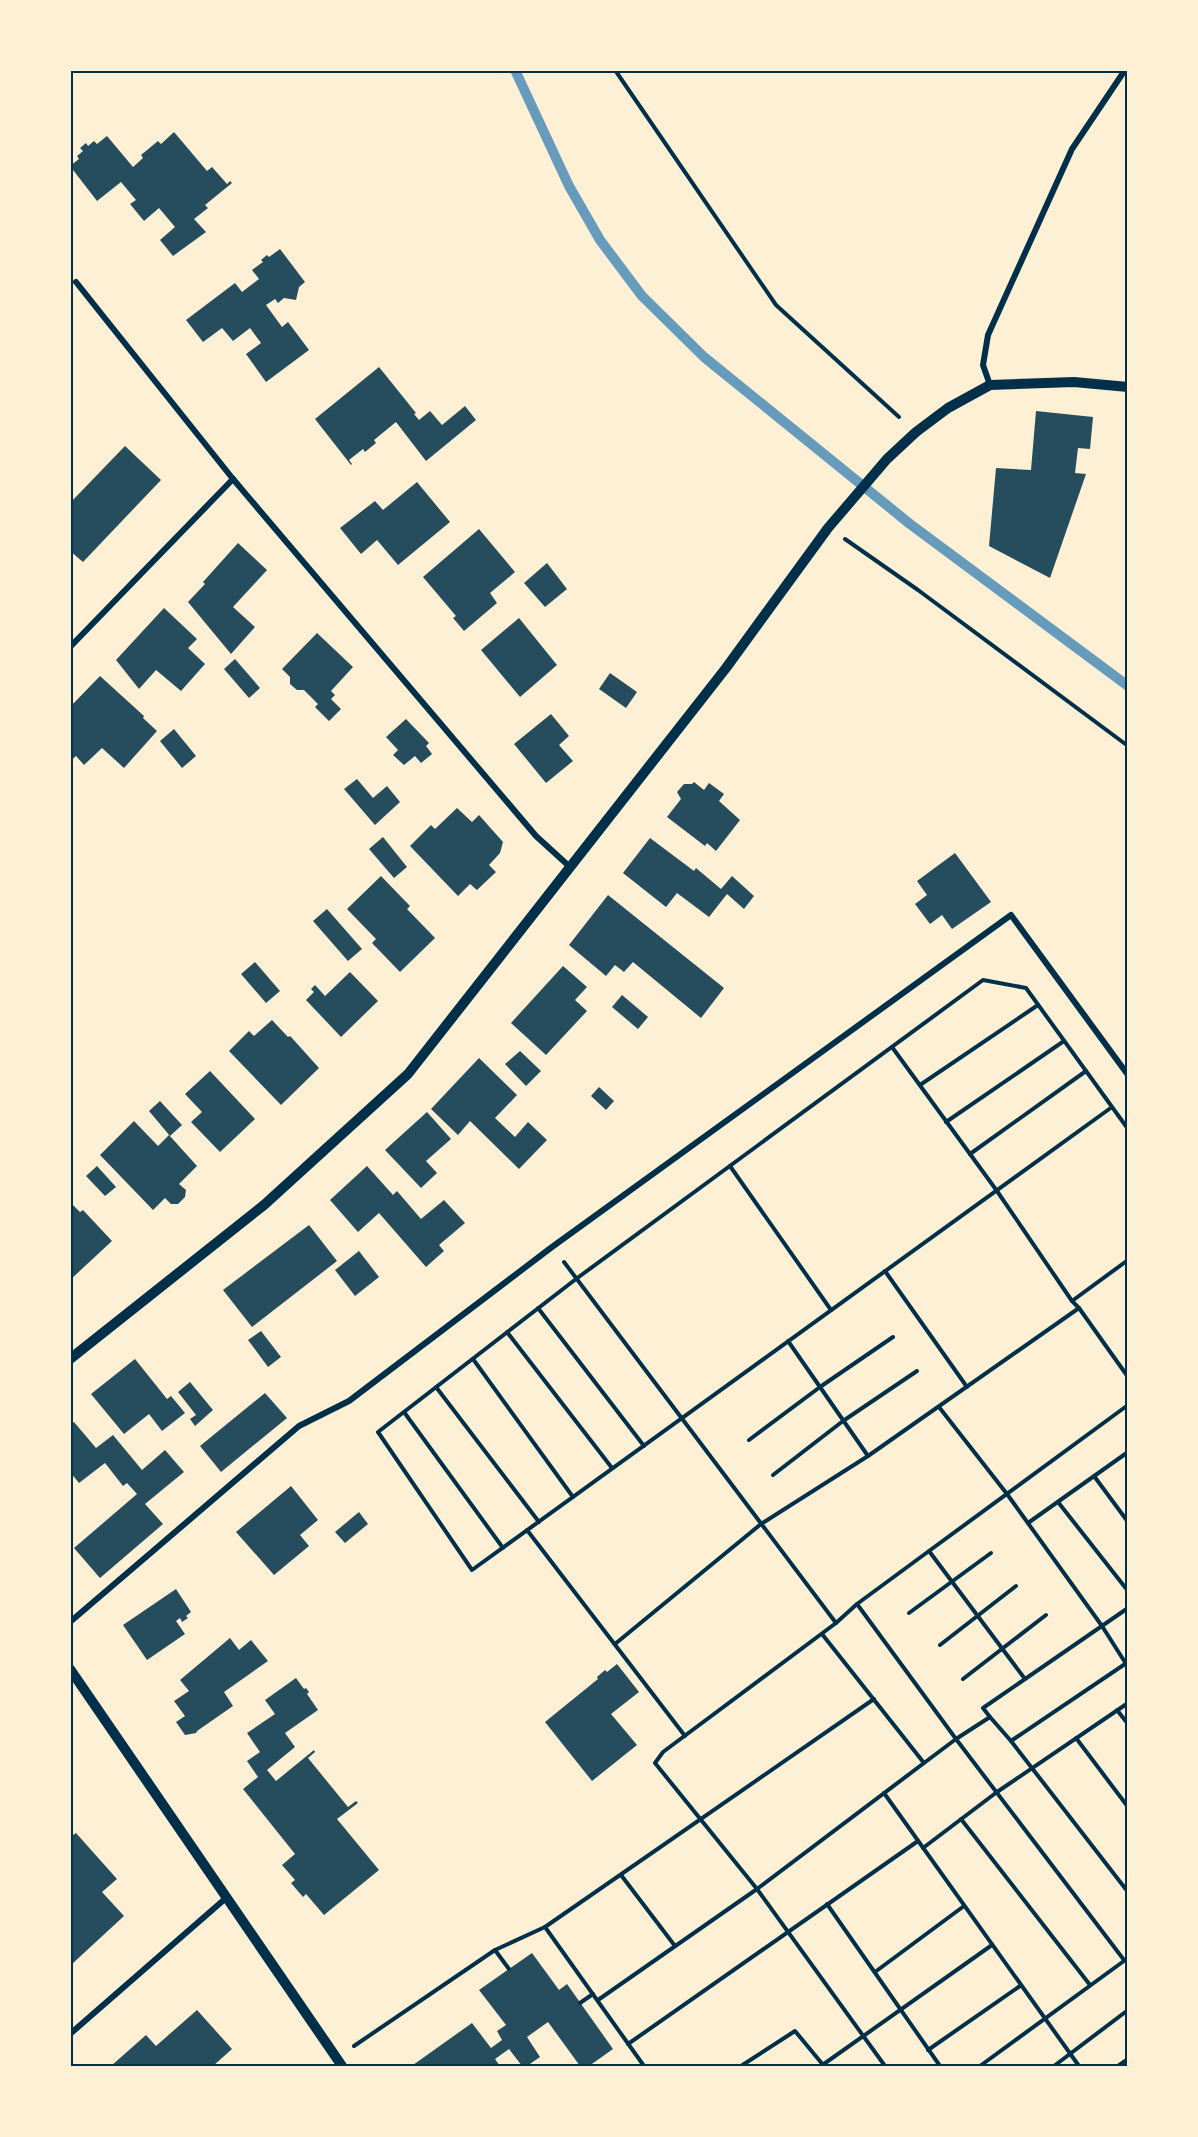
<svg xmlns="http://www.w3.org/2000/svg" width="1198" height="2137" viewBox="0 0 1198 2137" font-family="Manrope,sans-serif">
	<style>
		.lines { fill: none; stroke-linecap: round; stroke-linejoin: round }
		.stream { stroke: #669bbc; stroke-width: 10 }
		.building { fill: #264d5e }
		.path { stroke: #003049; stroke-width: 4 }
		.minor { stroke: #003049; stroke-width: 6 }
		.tertiary { stroke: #003049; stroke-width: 10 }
		.neatline { fill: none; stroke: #003049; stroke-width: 2 }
	</style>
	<rect width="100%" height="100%" fill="#fdf0d5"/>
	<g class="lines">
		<polyline class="stream" points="515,70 569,186 600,240 642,296 704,357 910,524 1128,686"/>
	</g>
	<g class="building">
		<polygon points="174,132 207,171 212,167 227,184 230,181 232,183 205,205 208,208 194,219 206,232 173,256 160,240 175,227 159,208 144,221 130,204 136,200 121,182 97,201 70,166 79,159 77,156 83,151 80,148 86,143 88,146 94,141 97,144 107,136 133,167 143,158 141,155 158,141 161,144"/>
		<polygon points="280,249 305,282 299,287 296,300 284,298 278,303 275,299 266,305 282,327 288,322 309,350 266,382 246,354 261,343 250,328 233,341 222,328 203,342 186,320 235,283 242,292 259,279 252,270 263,262 261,260 267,255 269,257"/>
		<polygon points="379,367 416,413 414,414 419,420 430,411 442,425 465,406 476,420 426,461 396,422 374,440 376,443 365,452 363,449 349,460 352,464 351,465 315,419"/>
		<polygon points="1036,411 1093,417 1090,449 1078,448 1075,473 1086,474 1050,578 989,546 996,468 1031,470"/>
		<polygon points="125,446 161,480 83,562 70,551 70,503"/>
		<polygon points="417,482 450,522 398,565 377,540 361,554 340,528 375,501 383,510"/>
		<polygon points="479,529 515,572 490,593 497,603 464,631 453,618 456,616 423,577"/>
		<polygon points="238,543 267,570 233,607 255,627 231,654 188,602 205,584 203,582"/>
		<polygon points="547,563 567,589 545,607 524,583"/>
		<polygon points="164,608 197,639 188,648 205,664 181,691 156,670 139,689 116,660"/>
		<polygon points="519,618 557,665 520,697 481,650"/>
		<polygon points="317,633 353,667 331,691 335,695 331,699 341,709 329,721 315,707 318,704 304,690 297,690 290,684 290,677 282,669"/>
		<polygon points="235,659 260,688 249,698 224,669"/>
		<polygon points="610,673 637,692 626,708 599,689"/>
		<polygon points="100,676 144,716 143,718 157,731 124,768 102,748 84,765 76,756 70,761 70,707"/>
		<polygon points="551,714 569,736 559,745 573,761 546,783 514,744"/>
		<polygon points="406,719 429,743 426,746 432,754 421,763 415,756 404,765 393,755 398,750 386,737"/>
		<polygon points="174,729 196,756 182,768 160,741"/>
		<polygon points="357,779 373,798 387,786 400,802 375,825 344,789"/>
		<polygon points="694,782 704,790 709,783 724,794 719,801 740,820 716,851 707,843 705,846 667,817 681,799 677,792 684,784 692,784"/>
		<polygon points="457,808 472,822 479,815 503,842 500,853 489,865 496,872 477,890 470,884 458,896 410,846 431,825 435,829"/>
		<polygon points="383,837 407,867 394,878 369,849"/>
		<polygon points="650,838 694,871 696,868 721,889 732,876 754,896 744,909 727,894 709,917 677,893 666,907 623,873"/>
		<polygon points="955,853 991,902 952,929 942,915 930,924 915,904 927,895 917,881"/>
		<polygon points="381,876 410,906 407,909 435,938 400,972 372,943 376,939 347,909"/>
		<polygon points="608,895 724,988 701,1018 633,962 624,972 615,965 606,976 569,945"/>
		<polygon points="327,909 362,949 348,961 313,921"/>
		<polygon points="255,962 280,991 266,1003 241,974"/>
		<polygon points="563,966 587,987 575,1000 587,1011 546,1055 511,1023"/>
		<polygon points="350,972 378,1001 341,1037 306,1000 314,992 311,989 315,985 325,996"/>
		<polygon points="622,995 648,1017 638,1029 612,1007"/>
		<polygon points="272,1020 288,1037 290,1036 292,1038 319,1068 281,1105 229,1051 249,1031 254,1036"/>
		<polygon points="520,1051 541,1071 526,1086 505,1064"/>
		<polygon points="479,1058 517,1095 495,1118 515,1137 528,1122 547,1140 519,1169 470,1121 458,1135 431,1109"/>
		<polygon points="210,1071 255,1119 220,1152 191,1122 202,1112 185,1094"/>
		<polygon points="599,1087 614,1101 606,1110 591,1096"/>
		<polygon points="160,1101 182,1125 170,1136 149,1111"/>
		<polygon points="427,1112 451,1139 426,1161 437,1173 421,1188 385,1150"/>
		<polygon points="134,1121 158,1146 169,1135 197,1166 179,1184 186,1190 185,1197 178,1204 171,1204 165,1198 153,1210 100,1155"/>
		<polygon points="97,1166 116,1187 105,1196 86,1176"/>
		<polygon points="367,1166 393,1195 397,1191 421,1219 444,1200 465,1223 439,1245 444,1251 426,1267 379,1213 358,1232 330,1200"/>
		<polygon points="70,1202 80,1212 83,1210 112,1241 70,1280"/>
		<polygon points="309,1225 337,1261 252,1327 223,1290"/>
		<polygon points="359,1251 379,1277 355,1296 335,1270"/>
		<polygon points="261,1331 281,1357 268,1367 248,1340"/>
		<polygon points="135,1359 167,1399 171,1396 185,1413 162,1431 149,1414 124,1434 91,1394"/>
		<polygon points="190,1382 213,1410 195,1426 190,1419 196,1415 178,1392"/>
		<polygon points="265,1393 287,1418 221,1472 200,1446"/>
		<polygon points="74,1422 96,1448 113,1435 142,1470 165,1450 184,1472 145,1504 163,1524 100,1578 74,1548 137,1494 127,1483 123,1486 105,1463 79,1483 70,1472 70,1425"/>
		<polygon points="291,1486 318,1520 300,1535 309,1546 274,1575 236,1532"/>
		<polygon points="359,1512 368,1524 345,1543 335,1532"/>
		<polygon points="176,1589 191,1612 186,1616 188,1618 182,1622 180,1618 176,1621 185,1634 147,1660 123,1625"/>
		<polygon points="230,1638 239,1650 251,1640 268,1661 224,1692 233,1706 197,1731 196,1733 185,1735 176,1722 185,1716 174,1701 189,1691 180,1680"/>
		<polygon points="617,1664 639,1692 611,1714 637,1745 592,1781 545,1722 598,1679 597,1677 605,1670 607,1672"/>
		<polygon points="296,1678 304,1689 306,1688 309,1692 307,1694 318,1710 285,1733 295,1747 267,1770 276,1781 314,1750 315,1752 308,1758 348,1807 356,1801 358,1803 337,1819 379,1870 324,1915 306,1894 303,1897 291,1883 295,1880 282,1865 295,1854 243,1789 258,1777 247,1761 260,1752 247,1733 275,1714 265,1700"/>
		<polygon points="76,1833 117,1879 102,1892 124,1916 72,1964 70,1837"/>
		<polygon points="532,1953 559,1990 567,1984 613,2049 589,2066 580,2066 548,2022 527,2037 540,2057 527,2066 522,2066 509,2049 495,2059 500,2066 414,2066 413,2065 472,2023 491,2048 502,2040 497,2031 506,2025 479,1990"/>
		<polygon points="197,2010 232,2049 213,2066 111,2066 146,2035 156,2046"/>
	</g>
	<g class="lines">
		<g class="path">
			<polyline points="615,70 776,305 899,417"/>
			<polyline points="845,539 918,590 1128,746"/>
			<polyline points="892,1047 997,1191 1072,1301"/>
			<polyline points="920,1085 1038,1005"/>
			<polyline points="1112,1107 472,1570 378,1432 576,1279 983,980 1026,988 1128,1129"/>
			<polyline points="946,1122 1064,1041"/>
			<polyline points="970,1154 1086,1071"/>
			<polyline points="730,1166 831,1310"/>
			<polyline points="564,1262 836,1623 857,1604 929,1551 1025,1679"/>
			<polyline points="885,1271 967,1387"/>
			<polyline points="538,1308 644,1446"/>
			<polyline points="1079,1308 1128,1377"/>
			<polyline points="507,1332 612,1468"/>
			<polyline points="788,1341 868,1456"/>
			<polyline points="473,1359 573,1497"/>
			<polyline points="436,1387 539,1522"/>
			<polyline points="939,1407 1007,1494 1102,1626 1128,1667"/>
			<polyline points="404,1412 503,1548"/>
			<polyline points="749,1440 820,1387 893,1337"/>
			<polyline points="773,1475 843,1421 917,1371"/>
			<polyline points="1094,1476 1128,1522"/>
			<polyline points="1058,1502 1128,1591"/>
			<polyline points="1028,1523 1128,1452"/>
			<polyline points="527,1530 685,1736"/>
			<polyline points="929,1551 1128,1405"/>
			<polyline points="909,1613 991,1553"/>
			<polyline points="836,1623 663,1752 655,1763 757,1889 885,2066"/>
			<polyline points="822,1634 924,1763 956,1739 857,1604"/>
			<polyline points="615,1644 761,1524 868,1456 1079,1308 1072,1301 1128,1260"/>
			<polyline points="940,1645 1016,1586"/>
			<polyline points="963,1679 1046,1615"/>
			<polyline points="1117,1710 1128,1724"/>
			<polyline points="990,1717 1011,1741 1128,1662"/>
			<polyline points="1076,1738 1128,1807"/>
			<polyline points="1011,1741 1128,1892"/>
			<polyline points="884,1793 1079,2066"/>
			<polyline points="961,1819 1090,1985"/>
			<polyline points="923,1848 997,1792 1128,1703"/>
			<polyline points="621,1875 675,1946"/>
			<polyline points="827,1904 940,2066"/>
			<polyline points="545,1927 644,2066"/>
			<polyline points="495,1950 509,1969"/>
			<polyline points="1124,1960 956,1739 990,1717 983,1708 1128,1608"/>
			<polyline points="875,1972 964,1906"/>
			<polyline points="598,2000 757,1889 924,1763"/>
			<polyline points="580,2003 593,1994"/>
			<polyline points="628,2044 918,1841"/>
			<polyline points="354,2046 495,1950 545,1927 874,1699"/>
			<polyline points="928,2050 1020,1986"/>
			<polyline points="741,2066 795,2031 824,2066"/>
			<polyline points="821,2066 992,1945"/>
			<polyline points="980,2066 1128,1958"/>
			<polyline points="1054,2066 1128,2010"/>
			<polyline points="1118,2066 1128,2059"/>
		</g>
		<g class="minor">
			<polyline points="76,282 233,479 536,836 570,867"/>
			<polyline points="990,385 983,365 988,335 1072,149 1125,70"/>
			<polyline points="70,647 233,479"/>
			<polyline points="70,1622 299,1426 349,1401 552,1247 1011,915 1128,1075"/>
			<polyline points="70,2034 226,1898"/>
		</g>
		<g class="tertiary">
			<polyline points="70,1359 264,1205 408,1074 726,668 828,528 887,459 916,432 948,408 990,385 1074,382 1128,387"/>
			<polyline points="70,1669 342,2066"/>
		</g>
	</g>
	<rect width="1198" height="2137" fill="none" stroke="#fdf0d5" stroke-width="144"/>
	<rect x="72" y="72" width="1054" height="1993" class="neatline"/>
</svg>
